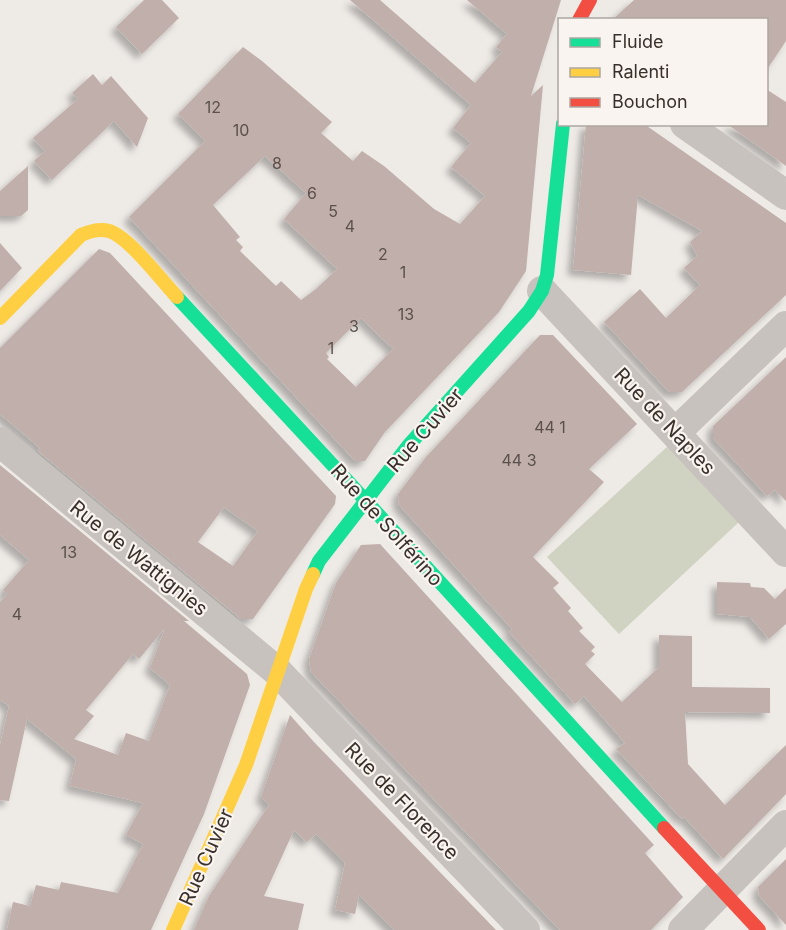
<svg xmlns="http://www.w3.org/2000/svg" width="786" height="930" viewBox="0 0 786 930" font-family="Inter,sans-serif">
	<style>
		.green { fill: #d0d3c1 }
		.building { fill: #c0afaa; fill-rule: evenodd; filter: url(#shadow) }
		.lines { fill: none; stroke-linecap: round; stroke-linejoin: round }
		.street { stroke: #c8c2be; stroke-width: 30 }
		.fast { stroke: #16e098; stroke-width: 14 }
		.slow { stroke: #ffcf43; stroke-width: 14 }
		.jam { stroke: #f24e42; stroke-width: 14 }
		.labels { text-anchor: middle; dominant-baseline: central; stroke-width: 4.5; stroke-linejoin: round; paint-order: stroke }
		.number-label { font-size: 16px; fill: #5b504c }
		.street-label { font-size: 20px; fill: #39302c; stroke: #f9f4ef }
	</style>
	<defs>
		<filter id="shadow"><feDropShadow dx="-5.5" dy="5.5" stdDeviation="3" flood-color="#0004"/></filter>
	</defs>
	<rect width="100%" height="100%" fill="#eeeae6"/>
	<polygon class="green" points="668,446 739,522 619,634 547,557"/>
	<g class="building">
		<polygon points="144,0 162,0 179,18 142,54 116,27"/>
		<path d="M350,0H380L475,83L502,52L496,47L507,34L467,0H561L531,96L543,85L526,271L499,312L385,432L365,461H355L129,217L205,141L178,114L243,47L262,61L332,122L321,133L353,161L362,151L384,166L434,209L460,224L485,196L451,167L471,143L453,128L471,105ZM265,156L306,193L284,219L337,269L316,289L301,300L281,281L276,286L240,251L243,247L236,240L240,237L213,205ZM361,318L393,349L356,387L327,359L329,357L326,353Z"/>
		<polygon points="634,0 786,0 786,41 766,71 766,20 612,20"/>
		<polygon points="93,74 102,85 111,76 148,118 137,147 114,121 52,180 34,161 45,151 33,138 78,99 72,93"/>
		<polygon points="766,89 786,102 786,166 727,124 766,124"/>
		<polygon points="586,124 644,124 786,223 786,295 682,392 669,392 604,322 640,289 666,318 700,285 684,268 697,256 690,242 702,231 638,195 631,275 573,270"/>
		<polygon points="28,166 28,210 21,216 0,216 0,191"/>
		<polygon points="0,243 22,268 0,291"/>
		<path d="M99,249L110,253L336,496L335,504L253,619H241L38,451L40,448L0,414V348ZM224,507L258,531L233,566L198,542Z"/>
		<polygon points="540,335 553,335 637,424 589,469 604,482 533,557 559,583 553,588 571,608 568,611 583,628 579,631 595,647 591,651 595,654 585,664 622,702 659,667 659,635 692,636 692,687 770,688 770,713 685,712 688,764 725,805 786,745 786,794 723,859 684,817 682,819 616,749 625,743 584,696 575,704 509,632 512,629 399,505 398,494 426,457"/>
		<polygon points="786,357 786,501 775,490 767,496 713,438 713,426"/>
		<path d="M0,465L189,621H184L247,674L250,685L204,814L151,930H7L13,902L30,906L36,885L59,890L61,882L118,893L143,844L126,835L143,803L70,786L76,759L27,719L9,801L0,800V745L9,706L0,700V602L7,594L3,590L29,560L0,535ZM165,628L150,668L170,685L149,741L126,733L118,755L74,739L94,716L86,710L133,654L139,659Z"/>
		<polygon points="380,544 654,845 645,853 683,897 651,930 560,930 311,672 309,659 336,583 361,545"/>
		<polygon points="717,582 750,583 751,587 764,588 775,599 786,588 786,624 769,639 750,617 717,614"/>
		<polygon points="290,715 314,742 496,930 394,930 359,895 355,914 335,910 345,863 316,834 307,842 294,830 264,896 304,904 298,930 194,930 209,896 269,805 261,797"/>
		<polygon points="786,859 786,925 759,896 758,887"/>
	</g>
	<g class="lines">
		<g class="street">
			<polyline points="685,124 786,195"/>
			<polyline points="542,291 786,552"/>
			<polyline points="676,432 786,326"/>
			<polyline points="0,442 278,672 525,930"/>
			<polyline points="683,930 786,825"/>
		</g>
		<g class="fast">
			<polyline points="177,297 366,501 664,828"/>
			<polyline points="313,574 319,561 408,446 529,311 542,291 547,275 563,124"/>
		</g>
		<g class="slow">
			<path d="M0,318L81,235C90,231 99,228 109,231C129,237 162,281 177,297"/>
			<polyline points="173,930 246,765 306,589 313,574"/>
		</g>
		<g class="jam">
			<polyline points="579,20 590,0"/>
			<polyline points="664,828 759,930"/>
		</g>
	</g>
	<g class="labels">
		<g class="number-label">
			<text x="213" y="107">12</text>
			<text x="241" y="130">10</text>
			<text x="277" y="163">8</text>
			<text x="312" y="193">6</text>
			<text x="333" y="211">5</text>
			<text x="350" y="226">4</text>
			<text x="383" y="254">2</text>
			<text x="403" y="272">1</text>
			<text x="406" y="314">13</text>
			<text x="354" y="326">3</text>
			<text x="331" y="348">1</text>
			<text x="550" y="427">44 1</text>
			<text x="519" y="460">44 3</text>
			<text x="69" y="552">13</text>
			<text x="17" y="614">4</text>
		</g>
		<g class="street-label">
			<text transform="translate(665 421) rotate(47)">Rue de Naples</text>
			<text transform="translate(425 430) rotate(-49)">Rue Cuvier</text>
			<text transform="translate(387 525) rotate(48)">Rue de Solférino</text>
			<text transform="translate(139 558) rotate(39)">Rue de Wattignies</text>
			<text transform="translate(402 801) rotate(46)">Rue de Florence</text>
			<text transform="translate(206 857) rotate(-66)">Rue Cuvier</text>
		</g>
	</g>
	<rect x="558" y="18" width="210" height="108" fill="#f9f4ef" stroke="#aca6a1" stroke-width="1.5"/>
	<rect x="570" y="38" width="30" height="9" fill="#16e098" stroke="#aca6a1" stroke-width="1.5"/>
	<text x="612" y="48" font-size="18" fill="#39302c">Fluide</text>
	<rect x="570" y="68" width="30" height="9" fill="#ffcf43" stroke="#aca6a1" stroke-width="1.5"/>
	<text x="612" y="78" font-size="18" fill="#39302c">Ralenti</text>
	<rect x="570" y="98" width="30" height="9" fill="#f24e42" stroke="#aca6a1" stroke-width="1.5"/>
	<text x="612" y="108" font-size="18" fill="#39302c">Bouchon</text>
</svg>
